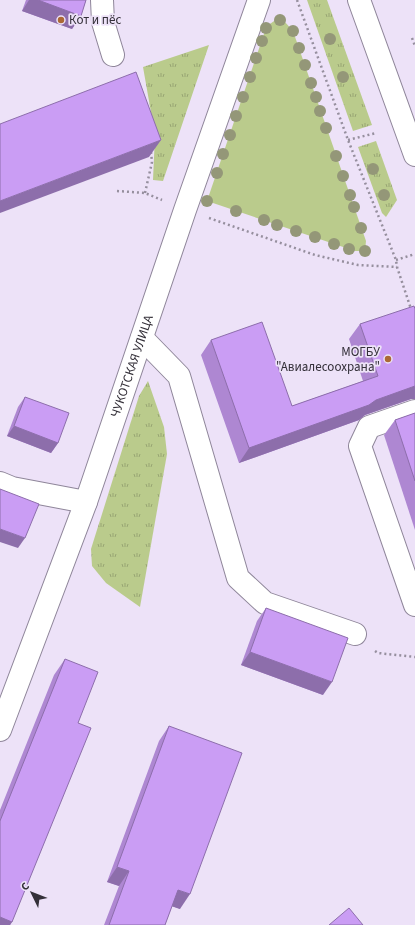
<svg xmlns="http://www.w3.org/2000/svg" width="415" height="925" viewBox="0 0 415 925" font-family="'Source Sans 3',sans-serif">
	<style>
		.grass { fill: url(#grass-tufts) }
		.green { fill: #bacb8c }
		.lines { fill: none; stroke-linecap: round; stroke-linejoin: round }
		.minor-casing { stroke: #8f869a; stroke-width: 24 }
		.path { stroke: #968f9e; stroke-width: 2.5; stroke-dasharray: 2 3; stroke-linecap: butt }
		.minor { stroke: #fff; stroke-width: 22 }
		.tree { fill: #949778 }
		.wall { fill: #ae87d2 }
		.shaded-wall { fill: #8d6eab }
		.building { fill: #ca9df4; stroke: #8d6eab }
		.poi-dot { fill: #ab6935; stroke: #ede2f8; stroke-width: 1.5 }
		.labels { text-anchor: middle; dominant-baseline: central; stroke-width: 3.5; stroke-linejoin: round; paint-order: stroke }
		.poi-label { font-size: 13px; fill: #343039; stroke: #ede2f8; text-anchor: start }
		.street-label { font-size: 13px; fill: #343039; stroke: #ede2f8 }
	</style>
	<defs>
		<pattern id="grass-tufts" width="24" height="20" patternUnits="userSpaceOnUse"><rect width="24" height="20" fill="#bacb8c"/><path d="M3 7l-1-3M5 7V3M7 7l1-3M15 17l-1-3M17 17v-4M19 17l1-3" fill="none" stroke="#98a573"/></pattern>
	</defs>
	<rect width="100%" height="100%" fill="#ede2f8"/>
	<g class="grass">
		<polygon points="307,0 327,0 372,125 353,131"/>
		<polygon points="209,45 163,181 153,180 155,135 143,67"/>
		<polygon points="376,141 397,200 386,217 382,213 358,147"/>
		<polygon points="148,381 164,427 167,454 140,607 106,583 92,566 91,549 139,396"/>
	</g>
	<polygon class="green" points="277,19 285,22 293,31 366,241 365,251 355,251 207,201 266,28 267,26"/>
	<g class="lines">
		<defs>
			<g id="minor">
				<polyline points="102,0 103,22 113,55"/>
				<polyline points="359,0 415,155"/>
				<polyline points="142,338 179,376 238,578 265,603 355,634"/>
				<polyline points="415,411 369,427 360,446 415,605"/>
				<polyline points="0,483 12,488 86,502"/>
				<path id="s1" d="M0,730L86,502L185,210L259,0"/>
			</g>
		</defs>
		<use href="#minor" class="minor-casing"/>
		<g class="path">
			<polyline points="297,0 348,140 396,260 397,267 411,309"/>
			<polyline points="412,38 415,46"/>
			<polyline points="348,140 376,133"/>
			<polyline points="117,191 145,193 162,200"/>
			<polyline points="145,193 152,162 151,152"/>
			<polyline points="209,218 315,255 358,265 397,267"/>
			<polyline points="396,260 415,254"/>
			<polyline points="375,651 378,653 415,657"/>
		</g>
		<use href="#minor" class="minor"/>
	</g>
	<g class="tree">
		<circle cx="280" cy="20" r="6"/>
		<circle cx="266" cy="28" r="6"/>
		<circle cx="293" cy="31" r="6"/>
		<circle cx="330" cy="39" r="6"/>
		<circle cx="262" cy="41" r="6"/>
		<circle cx="299" cy="48" r="6"/>
		<circle cx="256" cy="58" r="6"/>
		<circle cx="305" cy="65" r="6"/>
		<circle cx="250" cy="77" r="6"/>
		<circle cx="343" cy="77" r="6"/>
		<circle cx="311" cy="83" r="6"/>
		<circle cx="243" cy="97" r="6"/>
		<circle cx="316" cy="97" r="6"/>
		<circle cx="320" cy="111" r="6"/>
		<circle cx="236" cy="116" r="6"/>
		<circle cx="326" cy="128" r="6"/>
		<circle cx="230" cy="135" r="6"/>
		<circle cx="223" cy="154" r="6"/>
		<circle cx="336" cy="156" r="6"/>
		<circle cx="373" cy="169" r="6"/>
		<circle cx="217" cy="173" r="6"/>
		<circle cx="343" cy="176" r="6"/>
		<circle cx="350" cy="195" r="6"/>
		<circle cx="384" cy="195" r="6"/>
		<circle cx="207" cy="201" r="6"/>
		<circle cx="354" cy="207" r="6"/>
		<circle cx="236" cy="211" r="6"/>
		<circle cx="264" cy="220" r="6"/>
		<circle cx="277" cy="225" r="6"/>
		<circle cx="361" cy="228" r="6"/>
		<circle cx="296" cy="231" r="6"/>
		<circle cx="315" cy="237" r="6"/>
		<circle cx="334" cy="244" r="6"/>
		<circle cx="349" cy="249" r="6"/>
		<circle cx="365" cy="251" r="6"/>
	</g>
	<g class="wall">
		<polygon points="26,0 86,0 81,16 72,29 22,11"/>
		<polygon points="415,309 415,399 411,399 365,415 359,420 239,463 201,355 211,340 292,406 363,381 349,339 360,324"/>
		<polygon points="25,397 58,443 51,453 7,436 18,407"/>
		<polygon points="415,413 415,530 384,435 395,420"/>
		<polygon points="266,608 323,695 241,665 257,621"/>
		<polygon points="65,659 78,723 12,922 10,925 0,925 0,810 54,675"/>
		<polygon points="169,726 180,909 172,906 165,925 104,925 119,886 107,882 159,741"/>
	</g>
	<g class="shaded-wall">
		<polygon points="29,0 38,0 81,16 72,29 22,11"/>
		<polygon points="161,140 149,157 0,213 0,201"/>
		<polygon points="415,386 415,399 411,399 365,415 359,420 239,463 249,448 376,400"/>
		<polygon points="14,426 58,443 51,453 7,436"/>
		<polygon points="0,529 25,538 18,548 0,542"/>
		<polygon points="250,652 332,682 323,695 241,665"/>
		<polygon points="117,867 129,871 119,886 107,882"/>
		<polygon points="178,890 190,894 180,909 168,905"/>
		<polygon points="0,917 12,922 10,925 0,925"/>
	</g>
	<g class="building">
		<polygon points="38,0 86,0 81,16"/>
		<polygon points="136,72 161,140 0,201 0,124"/>
		<polygon points="414,306 415,309 415,386 376,400 369,405 249,448 211,340 262,322 292,406 378,376 360,324"/>
		<polygon points="25,397 69,413 58,443 14,426"/>
		<polygon points="415,413 415,481 395,420"/>
		<polygon points="0,489 39,504 25,538 0,529"/>
		<polygon points="266,608 348,638 332,682 250,652"/>
		<polygon points="65,659 98,672 78,723 91,728 12,922 0,917 0,821"/>
		<polygon points="169,726 242,753 190,894 178,890 165,925 109,925 129,871 117,867"/>
		<polygon points="349,908 363,925 329,925"/>
	</g>
	<g class="poi-dot">
		<circle cx="61" cy="20" r="4"/>
		<circle cx="388" cy="359" r="4"/>
	</g>
	<g class="labels">
		<g class="poi-label">
			<text x="69" y="20">Кот и пёс</text>
			<text x="380" y="352" text-anchor="end">МОГБУ<tspan x="380" dy="15">"Авиалесоохрана"</tspan></text>
		</g>
		<g class="street-label">
			<text stroke="none"><textPath href="#s1" startOffset="387">ЧУКОТСКАЯ УЛИЦА</textPath></text>
		</g>
	</g>
	<g transform="translate(32 893) rotate(313)" stroke="#ede2f8" stroke-width="3" paint-order="stroke">
	<path d="M0-3L7 15L0 10L-7 15Z" fill="#343039"/>
	<text y="-6" font-size="11" font-weight="bold" text-anchor="middle" fill="#343039">С</text>
	</g>
</svg>
